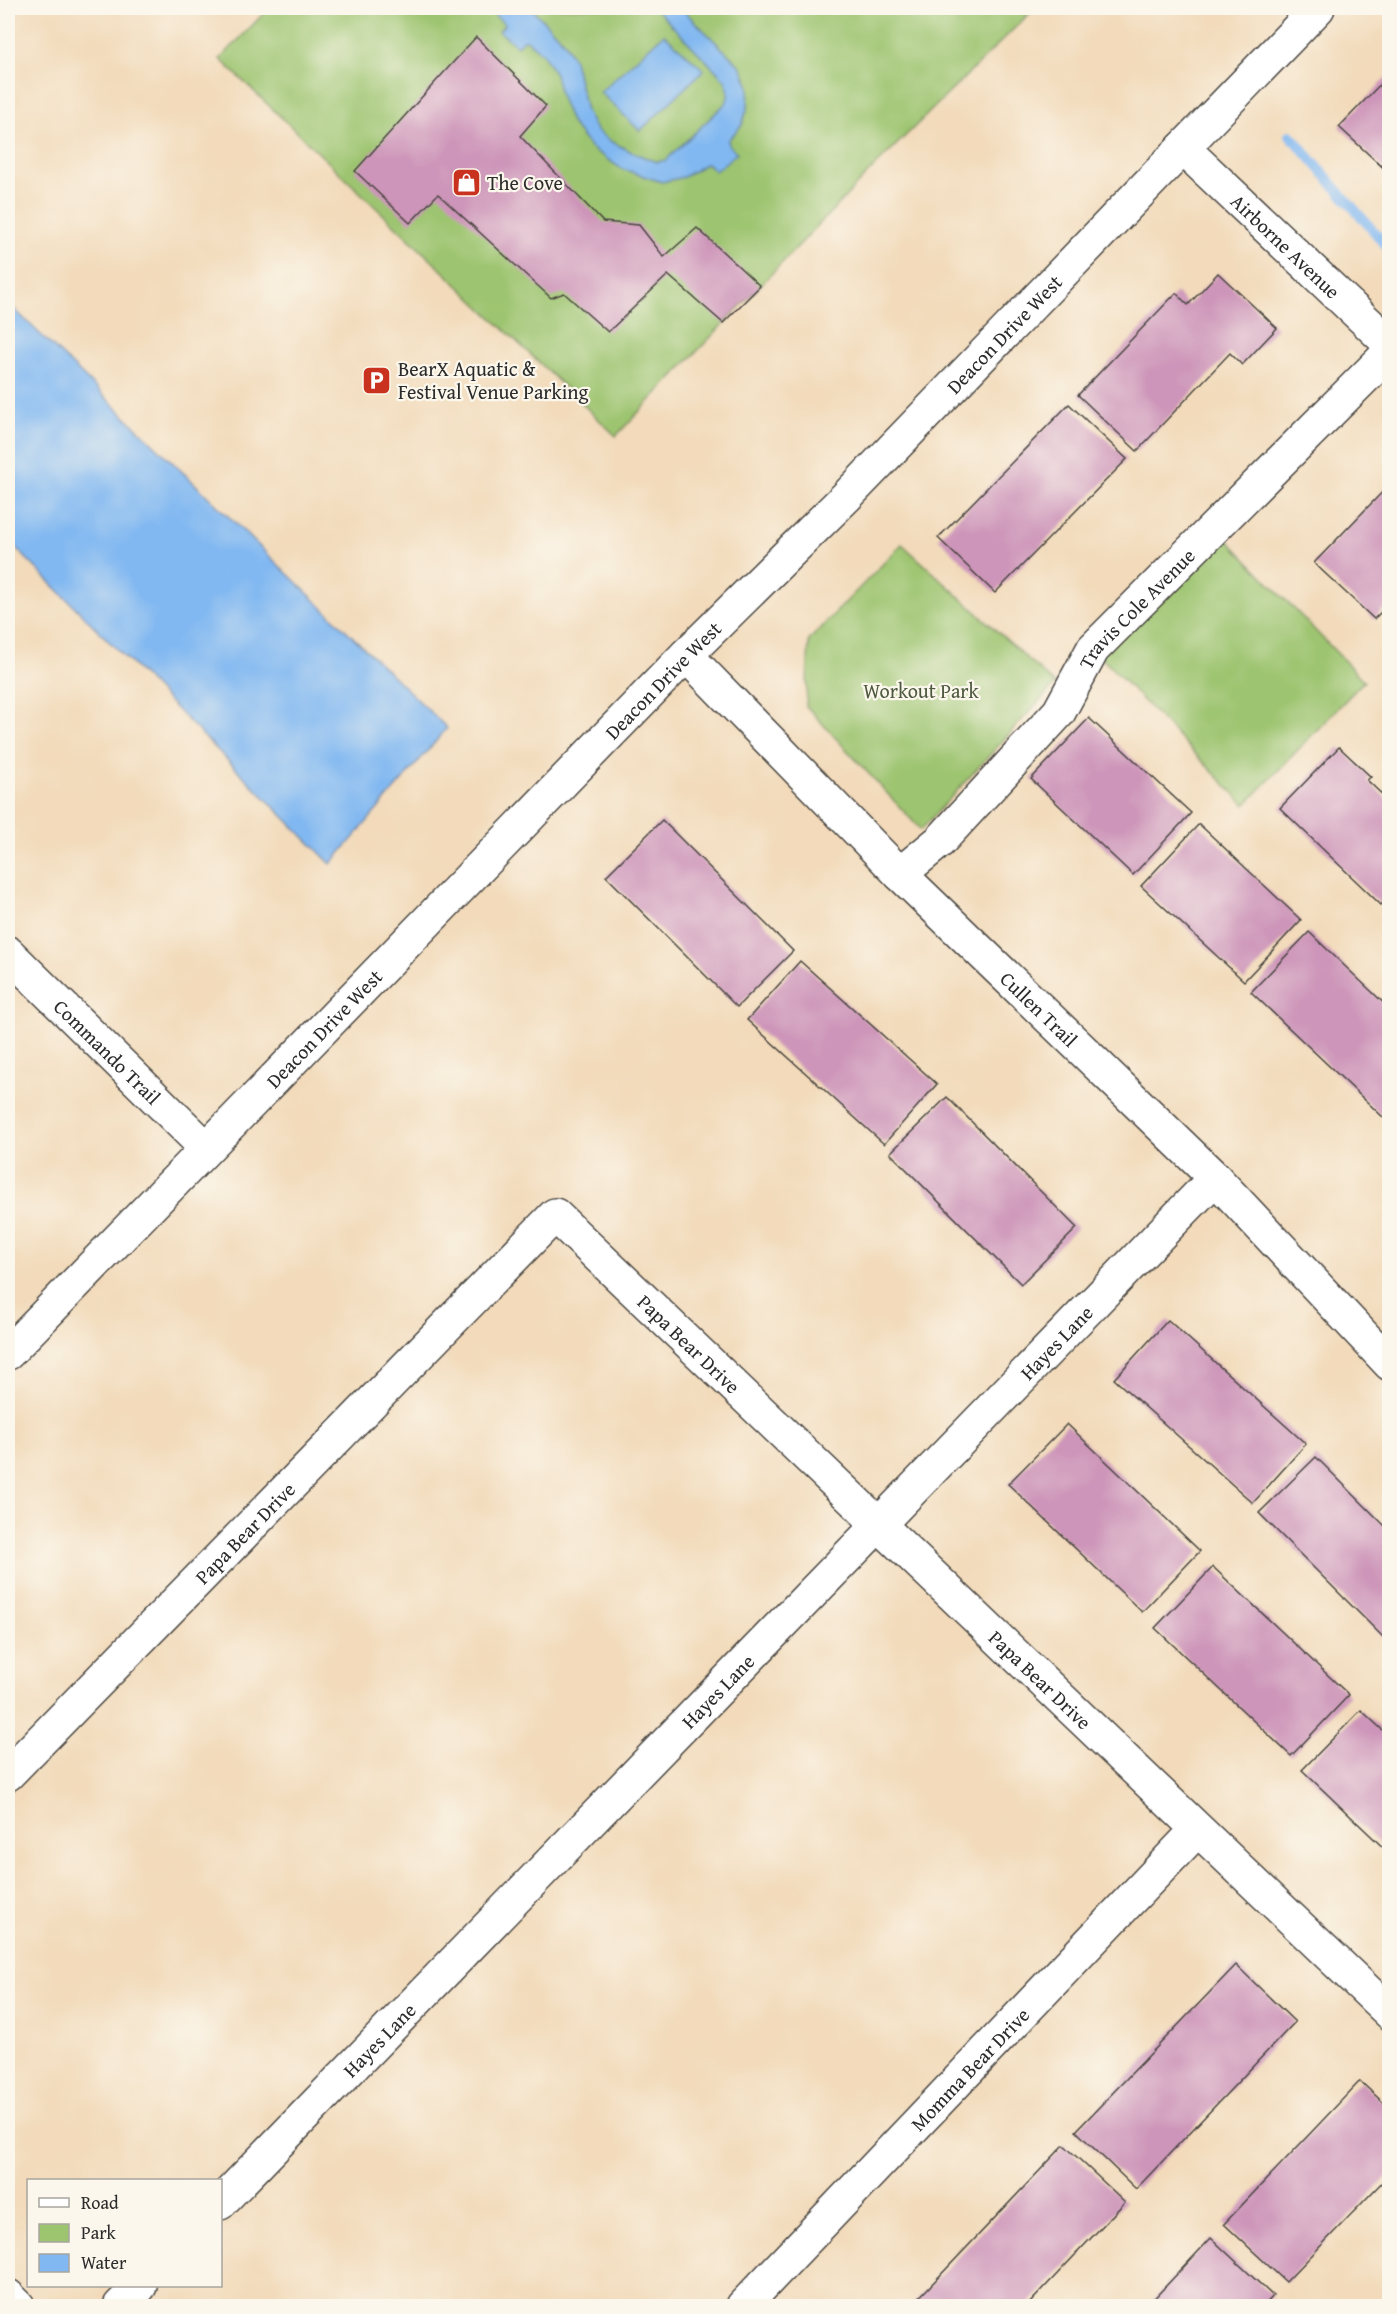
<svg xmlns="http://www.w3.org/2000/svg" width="1397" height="2314" viewBox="0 0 1397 2314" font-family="'Gentium Book Plus',serif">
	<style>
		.green { fill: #9dc46f; stroke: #64784d; stroke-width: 1.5 }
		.water { fill: #81b8f1; stroke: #56728e; stroke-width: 1.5 }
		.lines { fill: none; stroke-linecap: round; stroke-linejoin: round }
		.stream { stroke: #81b8f1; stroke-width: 10 }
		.building { fill: #cd95b9 }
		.minor-casing { stroke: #494540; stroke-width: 36 }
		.tertiary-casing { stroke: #494540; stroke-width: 36 }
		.minor { stroke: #fff; stroke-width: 33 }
		.tertiary { stroke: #fff; stroke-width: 33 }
		.labels { text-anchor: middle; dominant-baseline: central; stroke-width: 4.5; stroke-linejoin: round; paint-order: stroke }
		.poi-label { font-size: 20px; fill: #2b2b2b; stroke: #fbf7ec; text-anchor: start }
		.street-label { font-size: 20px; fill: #2b2b2b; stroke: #fbf7ec }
		.park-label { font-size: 20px; fill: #4d593f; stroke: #fbf7ec }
	</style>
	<rect width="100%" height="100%" fill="#fbf7ec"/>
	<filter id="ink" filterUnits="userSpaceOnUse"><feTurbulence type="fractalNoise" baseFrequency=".0167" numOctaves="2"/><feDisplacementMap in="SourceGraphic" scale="12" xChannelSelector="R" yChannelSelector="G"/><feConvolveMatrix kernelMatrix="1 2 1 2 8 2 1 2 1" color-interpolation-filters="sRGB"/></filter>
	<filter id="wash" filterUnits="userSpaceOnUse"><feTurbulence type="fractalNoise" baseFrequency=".008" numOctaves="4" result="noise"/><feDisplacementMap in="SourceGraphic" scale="24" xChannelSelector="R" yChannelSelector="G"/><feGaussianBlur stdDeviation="1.35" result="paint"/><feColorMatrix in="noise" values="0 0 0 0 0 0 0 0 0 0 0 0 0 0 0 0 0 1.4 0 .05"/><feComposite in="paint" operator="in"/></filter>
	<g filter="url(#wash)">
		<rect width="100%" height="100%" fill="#f2daba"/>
		<g class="green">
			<polygon points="269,8 1035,8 873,168 616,436 220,59"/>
			<polygon points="1215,527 1364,681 1245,805 1093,649"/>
			<polygon points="902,544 1055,684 921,830 806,706 809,640"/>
		</g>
		<g class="water">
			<path d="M486,8H531L565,43L574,60L586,111L596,130L612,142L634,153L657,162L666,160L726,103C730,94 729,88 724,79L655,8H681L742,68L749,87L748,106L742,125L728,140L729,145L737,153L715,171L707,163L684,177L662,182L622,169L591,148L572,124L560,95L555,74L543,54L527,40H523L517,46L499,31L505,24Z"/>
			<polygon points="664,34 704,70 640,131 600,92"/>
			<polygon points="8,303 447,728 331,864 8,540"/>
		</g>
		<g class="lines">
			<polyline class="stream" points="1290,135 1390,250"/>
		</g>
		<g id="blocks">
			<g class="building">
				<polygon points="476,37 546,106 520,136 603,222 639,225 664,257 697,228 760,286 723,323 668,275 608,332 564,293 551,298 438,194 410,223 355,171"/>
				<polygon points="1390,74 1390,174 1339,127"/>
				<polygon points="1218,273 1277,328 1242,365 1230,353 1137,451 1078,395 1176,293 1188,305"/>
				<polygon points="1069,404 1127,459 995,593 938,538"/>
				<polygon points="1390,484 1390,603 1374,619 1314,563"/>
				<polygon points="1089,718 1191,813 1133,875 1031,779"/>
				<polygon points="1339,747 1371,777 1367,780 1390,802 1390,896 1381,905 1280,808"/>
				<polygon points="662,820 793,951 737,1007 606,876"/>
				<polygon points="1199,824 1301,920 1244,981 1141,886"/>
				<polygon points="1309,932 1390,1009 1390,1115 1385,1119 1251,992"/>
				<polygon points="800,961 937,1084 884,1144 747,1020"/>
				<polygon points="947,1097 1077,1228 1021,1284 890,1153"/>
				<polygon points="1168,1320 1306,1444 1253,1503 1114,1379"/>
				<polygon points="1067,1424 1200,1551 1142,1612 1008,1484"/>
				<polygon points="1316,1457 1390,1531 1390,1644 1259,1513"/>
				<polygon points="1213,1567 1349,1695 1291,1756 1155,1628"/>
				<polygon points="1361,1710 1390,1737 1390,1854 1302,1770"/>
				<polygon points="1236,1965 1295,2022 1136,2189 1076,2131"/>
				<polygon points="1360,2081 1390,2109 1390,2174 1286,2282 1224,2224"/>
				<polygon points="1064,2145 1125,2202 1027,2306 911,2306"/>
				<polygon points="1211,2238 1273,2296 1264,2306 1147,2306"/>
			</g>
		</g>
	</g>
	<g filter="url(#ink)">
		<use href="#blocks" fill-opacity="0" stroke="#494540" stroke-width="1.5"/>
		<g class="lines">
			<defs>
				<g id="minor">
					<path id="s1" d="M1183,148L1390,344"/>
					<path id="s2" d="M686,655L900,874L1215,1178L1390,1364"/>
					<path id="s3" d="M900,874L940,841L1059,712L1093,649L1390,352"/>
					<path id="s4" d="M8,953L206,1148"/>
					<path id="s5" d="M8,1774L555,1215L1390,2013"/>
					<path id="s6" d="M220,2203L1215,1178"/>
					<polyline points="8,2296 18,2306"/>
					<polyline points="120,2306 140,2286"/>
					<path id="s7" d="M743,2306L1197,1830"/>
				</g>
				<g id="tertiary">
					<path id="s8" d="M8,1353L686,655L846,497L1318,8"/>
				</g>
			</defs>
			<use href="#minor" class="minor-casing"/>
			<use href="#tertiary" class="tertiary-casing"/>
			<use href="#minor" class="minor"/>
			<use href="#tertiary" class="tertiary"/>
		</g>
	</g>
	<defs>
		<symbol id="shop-square" viewBox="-11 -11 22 22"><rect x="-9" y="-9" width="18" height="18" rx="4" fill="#c8321e" stroke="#fbf7ec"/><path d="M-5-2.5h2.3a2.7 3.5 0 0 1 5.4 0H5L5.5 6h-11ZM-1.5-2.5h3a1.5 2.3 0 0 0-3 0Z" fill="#fff"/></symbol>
		<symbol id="parking-square" viewBox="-11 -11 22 22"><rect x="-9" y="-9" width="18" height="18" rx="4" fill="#c8321e" stroke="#fbf7ec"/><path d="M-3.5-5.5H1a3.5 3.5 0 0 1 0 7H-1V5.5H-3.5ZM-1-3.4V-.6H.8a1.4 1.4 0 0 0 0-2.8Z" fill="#fff"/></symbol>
	</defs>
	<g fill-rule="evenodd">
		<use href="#shop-square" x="450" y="166" width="33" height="33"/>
		<use href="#parking-square" x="360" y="364" width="33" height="33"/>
	</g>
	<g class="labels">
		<g class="poi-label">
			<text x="487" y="182">The Cove</text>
			<text x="398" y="368">BearX Aquatic &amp;<tspan x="398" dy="23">Festival Venue Parking</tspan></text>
		</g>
		<g class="street-label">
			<text stroke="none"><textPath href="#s1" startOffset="142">Airborne Avenue</textPath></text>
			<text stroke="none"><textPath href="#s8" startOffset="1425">Deacon Drive West</textPath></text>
			<text stroke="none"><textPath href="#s3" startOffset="358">Travis Cole Avenue</textPath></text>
			<text stroke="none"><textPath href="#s8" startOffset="939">Deacon Drive West</textPath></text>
			<text stroke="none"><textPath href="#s2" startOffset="500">Cullen Trail</textPath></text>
			<text stroke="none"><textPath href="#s8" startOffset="453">Deacon Drive West</textPath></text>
			<text stroke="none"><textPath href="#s4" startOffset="140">Commando Trail</textPath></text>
			<text stroke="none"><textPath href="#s6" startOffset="1200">Hayes Lane</textPath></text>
			<text stroke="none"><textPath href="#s5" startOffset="968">Papa Bear Drive</textPath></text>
			<text stroke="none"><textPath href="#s5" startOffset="338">Papa Bear Drive</textPath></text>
			<text stroke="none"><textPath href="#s5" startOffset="1454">Papa Bear Drive</textPath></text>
			<text stroke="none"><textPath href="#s6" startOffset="714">Hayes Lane</textPath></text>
			<text stroke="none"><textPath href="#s6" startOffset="228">Hayes Lane</textPath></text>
			<text stroke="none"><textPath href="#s7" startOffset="328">Momma Bear Drive</textPath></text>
		</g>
		<g class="park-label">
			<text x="921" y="690">Workout Park</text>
		</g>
	</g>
	<rect width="1397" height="2314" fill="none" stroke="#fbf7ec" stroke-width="30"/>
	<rect x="27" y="2179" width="195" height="108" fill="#fbf7ec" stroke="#a8a59f" stroke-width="1.5"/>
	<rect x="39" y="2198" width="30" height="9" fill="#ffffff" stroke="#a8a59f" stroke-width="1.5"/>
	<text x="81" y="2209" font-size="18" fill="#2b2b2b">Road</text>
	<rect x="39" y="2224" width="30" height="18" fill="#9dc46f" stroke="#a8a59f" stroke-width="1.5"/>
	<text x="81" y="2239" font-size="18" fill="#2b2b2b">Park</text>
	<rect x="39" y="2254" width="30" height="18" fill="#81b8f1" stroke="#a8a59f" stroke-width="1.5"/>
	<text x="81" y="2269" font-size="18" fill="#2b2b2b">Water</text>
</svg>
